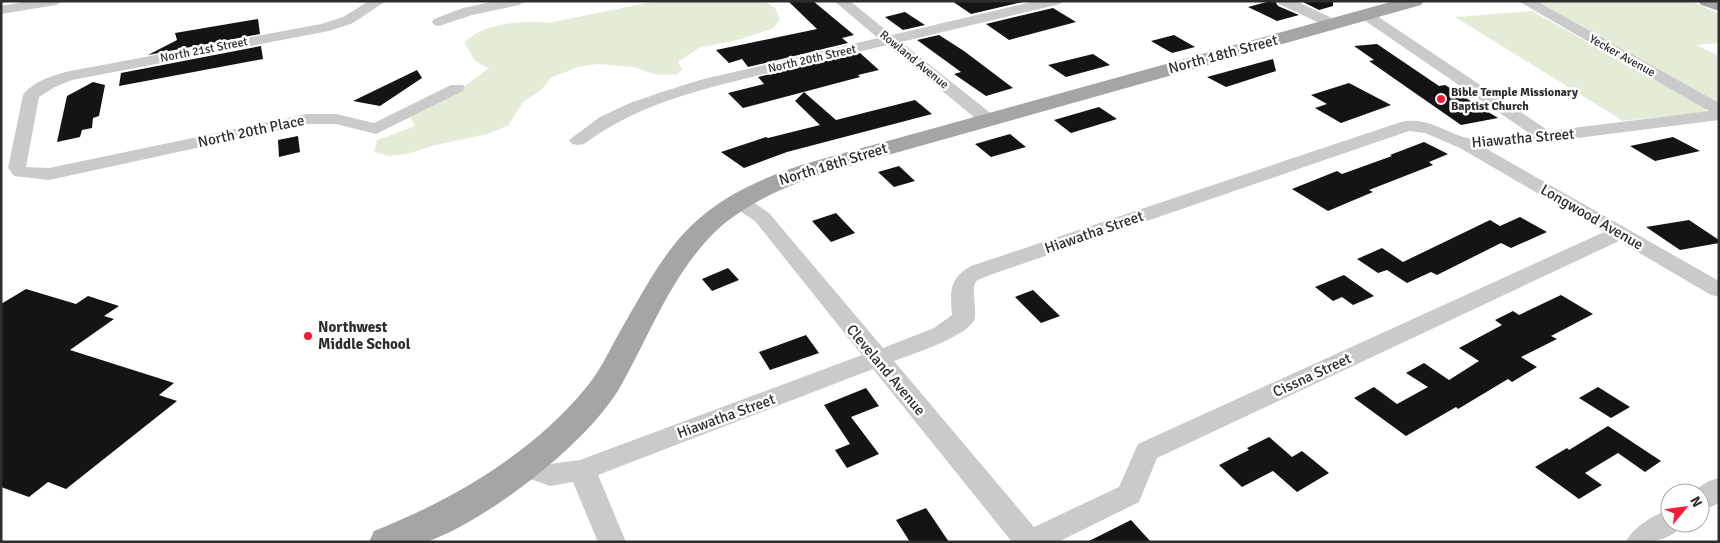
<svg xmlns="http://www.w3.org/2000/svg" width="1720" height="543" viewBox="0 0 1720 543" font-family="Signika,sans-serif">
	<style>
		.green { fill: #e4ecd8 }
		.building { fill: #141414 }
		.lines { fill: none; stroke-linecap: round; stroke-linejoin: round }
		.minor { fill: #cacaca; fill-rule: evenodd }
		.major { fill: #a5a5a5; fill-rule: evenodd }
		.poi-dot { fill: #f61c3a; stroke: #fff; stroke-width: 2 }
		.labels { text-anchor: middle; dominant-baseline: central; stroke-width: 5; stroke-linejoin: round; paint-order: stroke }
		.far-street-label { font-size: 12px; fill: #2d2d2d; stroke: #fff }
		.far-poi-label { font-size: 12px; font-weight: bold; fill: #2d2d2d; stroke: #fff; text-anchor: start }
		.street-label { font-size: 15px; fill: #2d2d2d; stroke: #fff }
		.poi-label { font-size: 15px; font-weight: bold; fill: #2d2d2d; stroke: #fff; text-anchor: start }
	</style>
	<rect width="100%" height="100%" fill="#fff"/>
	<g class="green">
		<path d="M656,1H764L775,8L780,19L774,28L741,39L699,48L678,62L682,70L677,74L666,75L653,74L635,67L597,64L579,67L552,77L541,90L523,102L508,126L487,134L436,145L407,154L389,156L374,152L377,140L415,126L410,116L454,94L489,68C468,59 476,58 464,43C480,24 525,19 548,23Z"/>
		<polygon points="1530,1 1691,1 1719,14 1719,43 1697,45 1719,56 1719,106"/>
		<polygon points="1532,11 1706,108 1706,112 1623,121 1455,17"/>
	</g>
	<g class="building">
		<polygon points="788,1 813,1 854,35 842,38 848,43 748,67 742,59 729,63 716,50 817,29"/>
		<polygon points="952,1 1027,1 971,14"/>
		<polygon points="1270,1 1275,1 1278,6 1299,15 1277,21 1248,7"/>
		<polygon points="1301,1 1333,1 1333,6 1319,10"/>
		<polygon points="1053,8 1076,22 1009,40 986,24"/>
		<polygon points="905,12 925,25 903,30 885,17"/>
		<polygon points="258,19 260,34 148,55 177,40 175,33"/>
		<polygon points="939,35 964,51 1013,88 986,96 954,74 961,72 917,40"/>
		<polygon points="1174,35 1195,47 1172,53 1151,41"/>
		<polygon points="1377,44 1439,86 1445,85 1498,118 1461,125 1369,61 1374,60 1354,46"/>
		<polygon points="261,46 263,59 119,86 121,73"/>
		<polygon points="860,53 879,70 858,75 860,77 743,108 728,93 764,84 758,77"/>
		<polygon points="1093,54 1110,65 1066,77 1048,65"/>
		<polygon points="1273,59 1276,71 1226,87 1207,77"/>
		<polygon points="417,70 422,78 380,106 353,101"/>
		<polygon points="93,82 105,85 99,116 93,118 92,128 82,130 80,137 57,142 67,96"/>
		<polygon points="1349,83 1391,105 1341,123 1315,108 1327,104 1311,95"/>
		<polygon points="804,92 836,120 915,100 932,114 787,152 744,168 721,152 766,137 768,138 820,125 795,101"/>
		<polygon points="1099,107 1117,119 1071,133 1054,120"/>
		<polygon points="1010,134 1026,147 991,157 975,144"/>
		<polygon points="298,136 300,152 279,157 278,140"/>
		<polygon points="1673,137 1700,151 1655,161 1630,146"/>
		<polygon points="1424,142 1448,154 1429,162 1433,165 1369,190 1373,192 1328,211 1292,189 1337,171 1342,174 1392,156 1390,155"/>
		<polygon points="899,166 915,181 894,187 878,172"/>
		<polygon points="836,213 855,233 831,242 812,221"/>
		<polygon points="1520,217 1547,232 1511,248 1501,243 1437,275 1431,272 1407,283 1387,270 1378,273 1357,259 1382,248 1403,262 1490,220 1500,226"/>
		<polygon points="1689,220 1719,240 1719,243 1680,250 1646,227"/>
		<polygon points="728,268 739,280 712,291 702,279"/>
		<polygon points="1344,275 1374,296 1353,305 1342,297 1333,301 1315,287"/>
		<polygon points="26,289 76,304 88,296 119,306 104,316 114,319 70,350 174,383 159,395 177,401 66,489 48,482 29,497 1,487 1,304"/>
		<polygon points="1033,290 1060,316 1041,323 1015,297"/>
		<polygon points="1561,295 1593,314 1551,336 1557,339 1521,357 1537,367 1512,382 1508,379 1458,409 1456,407 1406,436 1354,398 1374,387 1397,404 1428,387 1406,373 1424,363 1449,380 1479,361 1459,348 1502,325 1495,320 1513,311 1519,315"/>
		<polygon points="806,335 819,353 770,370 759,352"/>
		<polygon points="1598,387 1630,407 1611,418 1579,398"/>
		<polygon points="866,388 879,406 851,417 879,454 847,468 835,450 850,444 824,405"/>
		<polygon points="1608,426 1661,461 1645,472 1618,453 1585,473 1602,485 1579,499 1535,467 1567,448 1569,450"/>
		<polygon points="1269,437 1292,457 1302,451 1329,473 1297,492 1273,471 1242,487 1219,465 1249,450 1247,448"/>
		<polygon points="926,508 949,542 910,542 896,520"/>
		<polygon points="1131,520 1151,542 1087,542"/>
	</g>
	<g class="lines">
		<g class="minor">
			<polygon points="29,1 63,1 56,5 1,14 1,6"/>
			<path d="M369,1H386L353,23L329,31L72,80L55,87L39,97L26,167L49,168L307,114H336L374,123L451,85H463L465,88L463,91L376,134L336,124H307L49,180L14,176L8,168L23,95C33,81 54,75 70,71L321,24L343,17Z"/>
			<polygon points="496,1 526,1 519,5 472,15 439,26 434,25 432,22 434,19 463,8"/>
			<path d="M834,1H850L892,35L1036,1H1062L1060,4L901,42L993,115L996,119L993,123L987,124L981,123L887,45C845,55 803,65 760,75C698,90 636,105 584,144L578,145L572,144L569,140L600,117L630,103L662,92L700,80L878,38Z"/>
			<polygon points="1277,1 1296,1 1338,21 1340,24 1338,27 1328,27 1279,4"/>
			<path d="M1518,1H1536L1719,103V120L1546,142L1485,148L1719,281V297L1711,295L1619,241L1157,458L1139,502L1058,542H1012L873,369L598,475L626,542H598L573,482L550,486L516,474L512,467L516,460L525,457L550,464L580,460L862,355L755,221L732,206L729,202L732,198C746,194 757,205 769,213L883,348L934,328L952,315C950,292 949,278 971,266L1401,122C1427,116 1444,132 1467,138C1479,141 1515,134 1529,133L1361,18L1359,15L1361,12H1371L1549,131L1709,111ZM1409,131L1425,133L1460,148L1604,232L1138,444L1119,487L1034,527L894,361C910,355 973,335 975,317C976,307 973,296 974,286L976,281L987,276Z"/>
			<polygon points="1719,478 1719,503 1700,512 1700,493 1690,493 1709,481"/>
			<path d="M1670,509V523H1683C1671,543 1648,542 1626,542C1633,527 1654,515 1670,509Z"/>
		</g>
		<g class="major">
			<path d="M1394,1H1424L1421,5L831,171C788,185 742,204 710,237C669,280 648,339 619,389C586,444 489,519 429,541C417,543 383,542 369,542L374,531C452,500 530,455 585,389C602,369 612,344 626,321C645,288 664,252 692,225C725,193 771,174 815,161Z"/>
			<polygon points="1698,1 1719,1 1719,11 1701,5"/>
		</g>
	</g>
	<g class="poi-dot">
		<circle cx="1441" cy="99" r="5"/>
		<circle cx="308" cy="336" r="5"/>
	</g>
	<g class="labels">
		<g class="far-street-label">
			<text transform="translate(204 50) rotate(-11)">North 21st Street</text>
			<text transform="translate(1622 56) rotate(29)">Yecker Avenue</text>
			<text transform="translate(812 59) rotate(-13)">North 20th Street</text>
			<text transform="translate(914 60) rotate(39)">Rowland Avenue</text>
		</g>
		<g class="far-poi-label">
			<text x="1451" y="92">Bible Temple Missionary<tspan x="1451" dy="14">Baptist Church</tspan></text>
		</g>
		<g class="street-label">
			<text transform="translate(1223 54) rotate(-15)">North 18th Street</text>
			<text transform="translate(251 131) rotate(-12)">North 20th Place</text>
			<text transform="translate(1523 138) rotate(-5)">Hiawatha Street</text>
			<text transform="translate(833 164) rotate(-17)">North 18th Street</text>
			<text transform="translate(1592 217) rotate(30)">Longwood Avenue</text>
			<text transform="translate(1094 232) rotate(-19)">Hiawatha Street</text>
			<text transform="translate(886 370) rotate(50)">Cleveland Avenue</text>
			<text transform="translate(1312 375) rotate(-25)">Cissna Street</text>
			<text transform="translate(726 416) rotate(-20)">Hiawatha Street</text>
		</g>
		<g class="poi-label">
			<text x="318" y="327">Northwest<tspan x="318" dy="17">Middle School</tspan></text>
		</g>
	</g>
	<rect width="1720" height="543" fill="none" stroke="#2d2d2d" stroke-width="5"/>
	<g transform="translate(1685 508) rotate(61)"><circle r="24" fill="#ffffff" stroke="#ababab"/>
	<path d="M0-4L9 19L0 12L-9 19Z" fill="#f61c3a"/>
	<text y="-8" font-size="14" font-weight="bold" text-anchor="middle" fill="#2d2d2d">N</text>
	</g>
</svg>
